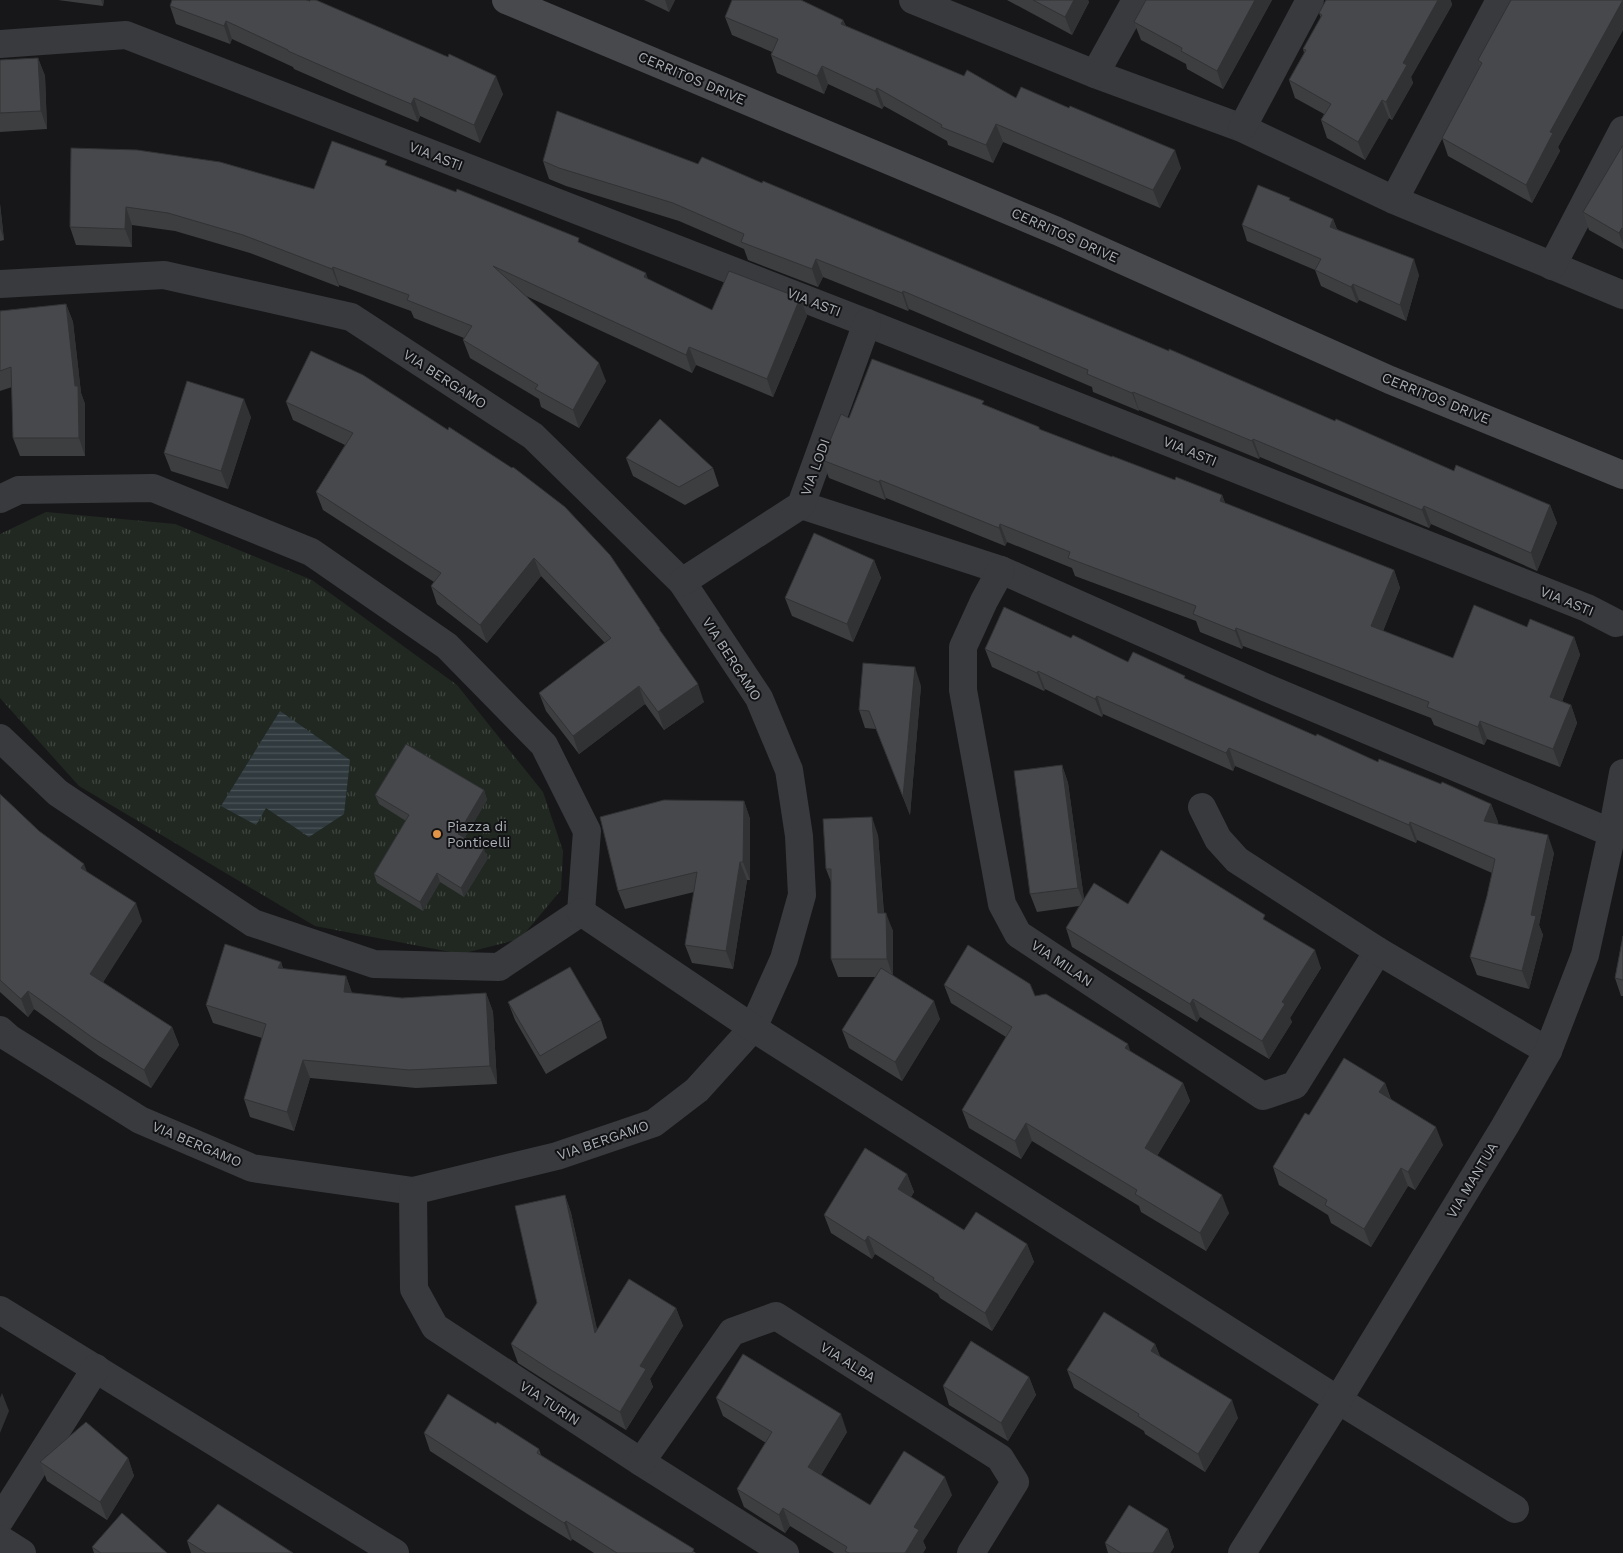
<svg xmlns="http://www.w3.org/2000/svg" width="1623" height="1553" viewBox="0 0 1623 1553" font-family="'Work Sans',sans-serif">
	<style>
		.grass { fill: url(#grass-tufts) }
		.water { fill: url(#water-rules) }
		.lines { fill: none; stroke-linecap: round; stroke-linejoin: round }
		.street { stroke: #383a3d; stroke-width: 28 }
		.secondary { stroke: #47494d; stroke-width: 28 }
		.wall { fill: #3c3e40 }
		.shaded-wall { fill: #313234 }
		.building { fill: #46484b; stroke: #313234 }
		.poi-dot { fill: #e29546; stroke: #121214; stroke-width: 2 }
		.labels { text-anchor: middle; dominant-baseline: central; stroke-width: 4; stroke-linejoin: round; paint-order: stroke }
		.street-label { font-size: 14px; fill: #aab0b7; stroke: #121214 }
		.poi-label { font-size: 14px; fill: #aab0b7; stroke: #121214; text-anchor: start }
	</style>
	<defs>
		<pattern id="grass-tufts" width="24" height="20" patternUnits="userSpaceOnUse" patternTransform="scale(1.25)"><rect width="24" height="20" fill="#212821"/><path d="M3 7l-1-3M5 7V3M7 7l1-3M15 17l-1-3M17 17v-4M19 17l1-3" fill="none" stroke="#3f453f"/></pattern>
		<pattern id="water-rules" width="6" height="5" patternUnits="userSpaceOnUse" patternTransform="scale(1.25)"><rect width="6" height="5" fill="#303a3e"/><path d="M0 2.5h6" fill="none" stroke="#4b5458"/></pattern>
	</defs>
	<rect width="100%" height="100%" fill="#171719"/>
	<polygon class="grass" points="46,512 175,524 312,580 457,685 543,792 563,851 561,890 520,939 461,954 315,926 79,786 0,698 0,534"/>
	<polygon class="water" points="280,711 350,760 344,814 309,837 266,808 256,825 221,806"/>
	<g class="lines">
		<g class="street">
			<polyline points="913,0 1095,74 1242,128 1394,200 1623,295"/>
			<polyline points="0,44 126,35 867,323 1587,608 1616,623"/>
			<polyline points="1095,74 1136,0"/>
			<polyline points="1242,128 1310,0"/>
			<polyline points="1394,200 1500,0"/>
			<polyline points="1552,266 1623,130"/>
			<polyline points="0,284 164,275 351,317 533,436 682,582 759,698 789,770 799,836 802,895 784,959 753,1028 697,1090 654,1123 557,1156 413,1191 252,1168 140,1120 9,1038 0,1030"/>
			<polyline points="0,499 19,490 153,488 311,552 447,646 544,745 587,831 581,912 499,967 374,964 253,923 58,793 0,738"/>
			<polyline points="801,505 1001,570 1267,688 1612,833"/>
			<polyline points="1001,570 984,601 963,647 963,690 1002,904 1018,934 1263,1096 1295,1085 1378,951"/>
			<polyline points="682,582 801,505 867,323"/>
			<polyline points="1202,807 1218,839 1237,860 1378,951 1548,1051"/>
			<polyline points="581,912 753,1028 1338,1400 1515,1509"/>
			<polyline points="413,1191 414,1289 435,1327 641,1462 785,1553"/>
			<polyline points="0,1310 395,1553"/>
			<polyline points="641,1462 732,1332 776,1316 1000,1458 1015,1482 971,1553"/>
			<polyline points="0,1520 96,1368"/>
			<polyline points="0,1539 22,1553"/>
			<polyline points="1242,1553 1338,1400 1505,1126 1548,1051 1585,955 1612,833 1623,773"/>
		</g>
		<polyline class="secondary" points="506,0 1057,231 1390,380 1623,475"/>
	</g>
	<g class="wall">
		<polygon points="58,0 104,0 103,6"/>
		<polygon points="644,0 675,0 669,12"/>
		<polygon points="1007,0 1088,0 1089,2 1072,35"/>
		<polygon points="1146,0 1272,0 1223,89 1187,69 1186,64 1141,40 1134,22"/>
		<polygon points="1326,0 1451,0 1451,1 1452,5 1411,77 1413,83 1392,120 1389,118 1365,160 1327,138 1321,120 1324,114 1295,98 1289,80 1304,53 1303,49 1321,18 1319,13"/>
		<polygon points="1623,0 1623,30 1558,147 1560,151 1532,203 1448,156 1442,138 1480,66 1478,60"/>
		<polygon points="170,6 503,94 480,143 420,116 418,122 351,94 294,69 293,67 232,39 230,44 176,24"/>
		<polygon points="725,17 843,20 846,26 1181,168 1160,208 1003,142 993,163 948,145 947,141 884,106 882,109 828,84 824,94 777,73 771,55 772,52 732,35"/>
		<polygon points="38,58 45,76 47,129 0,132 0,60"/>
		<polygon points="1623,145 1623,249 1589,230 1583,212"/>
		<polygon points="71,148 314,189 388,166 581,243 648,279 712,310 800,298 807,316 773,397 696,365 692,373 526,296 606,381 579,428 541,407 539,399 470,358 463,340 464,338 414,318 411,311 339,285 339,287 250,253 175,231 132,225 132,247 76,245 70,227"/>
		<polygon points="543,161 698,164 762,183 1454,471 1550,505 1557,523 1537,571 1431,524 1429,528 1260,457 1259,459 1139,410 1139,411 1093,392 1092,387 909,309 908,311 823,277 818,287 748,260 744,249 679,221 566,186 549,179"/>
		<polygon points="1291,201 1333,219 1337,229 1419,275 1406,321 1359,300 1357,303 1321,286 1315,270 1247,241 1242,225"/>
		<polygon points="0,204 4,240 0,241"/>
		<polygon points="66,304 73,322 81,393 85,404 85,456 20,456 13,438 12,387 0,391 0,311"/>
		<polygon points="311,351 662,634 704,702 664,730 645,704 579,754 546,711 539,693 605,643 541,576 487,643 437,604 431,586 434,582 323,510 316,492 345,445 293,420 286,402"/>
		<polygon points="985,405 1039,427 1040,430 1112,457 1175,480 1222,495 1225,503 1394,570 1400,588 1383,631 1453,658 1527,627 1574,637 1580,655 1562,701 1571,705 1577,723 1560,767 1487,739 1484,745 1434,725 1431,718 1243,646 1242,649 1200,632 1196,621 1075,576 1072,568 1007,542 1005,546 886,498 885,500 829,478 822,460 849,418"/>
		<polygon points="251,417 228,489 171,471 164,453"/>
		<polygon points="626,458 713,468 719,486 685,505 633,476"/>
		<polygon points="874,560 881,578 853,642 792,616 785,598"/>
		<polygon points="1071,638 1128,662 1186,679 1316,736 1378,762 1491,804 1498,822 1497,823 1554,853 1539,925 1543,935 1529,989 1477,975 1470,957 1487,896 1492,873 1417,840 1416,843 1235,766 1233,771 1103,714 1102,717 1045,689 1044,691 992,667 985,649"/>
		<polygon points="921,686 910,815 876,729 865,728 859,710"/>
		<polygon points="1062,765 1068,783 1084,899 1267,921 1321,968 1290,1018 1292,1022 1269,1059 1200,1017 1197,1022 1072,947 1066,928 1079,906 1037,912 1030,894"/>
		<polygon points="484,790 487,800 465,837 488,858 464,897 440,882 423,911 377,883 374,874 406,821 379,804 375,795"/>
		<polygon points="0,794 39,831 87,872 142,921 103,982 172,1027 179,1045 151,1088 99,1056 34,1009 28,1017 0,992"/>
		<polygon points="744,801 750,819 750,880 747,880 733,969 692,963 685,945 694,892 625,909 618,891"/>
		<polygon points="878,835 884,913 893,931 893,976 940,1019 902,1081 849,1048 842,1030 876,977 838,977 831,959 831,882 826,869"/>
		<polygon points="1623,936 1623,996 1621,996 1615,978"/>
		<polygon points="281,962 283,969 346,976 352,993 402,998 486,993 493,1012 497,1084 416,1088 310,1078 294,1131 250,1117 244,1099 262,1038 213,1023 206,1005"/>
		<polygon points="944,985 1035,996 1131,1052 1183,1083 1190,1101 1157,1156 1229,1213 1206,1251 1141,1212 1139,1206 1032,1141 1021,1159 969,1128 962,1110 1006,1037 951,1003"/>
		<polygon points="508,1002 601,1020 607,1038 546,1074 515,1020"/>
		<polygon points="1385,1083 1391,1099 1443,1145 1415,1190 1408,1186 1371,1247 1331,1223 1328,1215 1279,1185 1273,1167 1309,1115"/>
		<polygon points="907,1174 914,1192 911,1197 964,1230 1027,1244 1034,1262 992,1331 940,1298 938,1294 875,1254 872,1259 831,1233 824,1215"/>
		<polygon points="565,1195 571,1213 597,1330 676,1308 683,1326 650,1379 653,1387 626,1430 557,1388 518,1363 511,1344 537,1303"/>
		<polygon points="1155,1344 1160,1356 1238,1418 1205,1472 1145,1434 1144,1431 1074,1388 1067,1370"/>
		<polygon points="1029,1377 1036,1395 1008,1441 949,1405 943,1386"/>
		<polygon points="716,1398 847,1432 821,1475 870,1505 952,1495 923,1541 926,1548 923,1553 834,1553 790,1526 785,1533 744,1507 737,1489 766,1443 723,1416"/>
		<polygon points="496,1424 539,1449 541,1455 696,1553 594,1553 572,1539 571,1541 529,1515 430,1451 424,1433"/>
		<polygon points="128,1458 134,1476 107,1520 47,1481 40,1462"/>
		<polygon points="1168,1529 1174,1547 1170,1553 1108,1553 1105,1543"/>
		<polygon points="187,1541 293,1553 191,1553"/>
		<polygon points="92,1547 168,1553 94,1553"/>
	</g>
	<g class="shaded-wall">
		<polygon points="101,0 104,0 103,6"/>
		<polygon points="665,0 675,0 669,12"/>
		<polygon points="1074,0 1088,0 1089,2 1072,35 1065,17"/>
		<polygon points="1255,0 1272,0 1223,89 1217,71"/>
		<polygon points="1438,0 1451,0 1451,1 1452,5 1411,77 1413,83 1392,120 1386,102 1403,63"/>
		<polygon points="1623,0 1623,30 1558,147 1560,151 1532,203 1526,185 1550,132"/>
		<polygon points="843,20 850,38 841,24"/>
		<polygon points="226,21 232,39 230,44 224,26"/>
		<polygon points="38,58 45,76 47,129 41,111"/>
		<polygon points="822,66 828,84 824,94 817,76"/>
		<polygon points="496,76 503,94 480,143 474,125"/>
		<polygon points="877,88 884,106 882,109 875,91"/>
		<polygon points="414,98 420,116 418,122 411,104"/>
		<polygon points="1382,100 1389,118 1365,160 1358,142"/>
		<polygon points="996,124 1003,142 993,163 986,145"/>
		<polygon points="1175,150 1181,168 1160,208 1153,190"/>
		<polygon points="0,204 4,240 0,228"/>
		<polygon points="126,207 132,225 132,247 125,229"/>
		<polygon points="1333,219 1339,235 1330,227"/>
		<polygon points="1622,228 1623,231 1623,244 1619,233"/>
		<polygon points="816,259 823,277 818,287 812,269"/>
		<polygon points="1414,259 1419,275 1406,321 1400,305"/>
		<polygon points="333,267 339,285 339,287 332,269"/>
		<polygon points="646,273 652,291 644,277"/>
		<polygon points="1353,284 1359,300 1357,303 1351,287"/>
		<polygon points="903,291 909,309 908,311 902,293"/>
		<polygon points="800,298 807,316 773,397 767,379"/>
		<polygon points="66,304 73,322 81,393 85,404 85,456 79,438 75,386"/>
		<polygon points="689,347 696,365 692,373 686,355"/>
		<polygon points="599,363 606,381 579,428 573,410"/>
		<polygon points="1133,392 1139,410 1139,411 1132,393"/>
		<polygon points="244,399 251,417 228,489 221,471"/>
		<polygon points="1253,439 1260,457 1259,459 1252,441"/>
		<polygon points="880,480 886,498 885,500 879,482"/>
		<polygon points="1222,495 1229,513 1220,501"/>
		<polygon points="1550,505 1557,523 1537,571 1531,553"/>
		<polygon points="1424,506 1431,524 1429,528 1422,510"/>
		<polygon points="1000,524 1007,542 1005,546 999,528"/>
		<polygon points="534,558 541,576 487,643 480,625"/>
		<polygon points="874,560 881,578 853,642 847,624"/>
		<polygon points="1394,570 1400,588 1378,644 1371,626"/>
		<polygon points="1236,628 1243,646 1242,649 1235,631"/>
		<polygon points="1574,637 1580,655 1557,715 1550,697"/>
		<polygon points="915,667 921,686 910,815 903,797"/>
		<polygon points="1038,671 1045,689 1044,691 1037,673"/>
		<polygon points="698,684 704,702 664,730 658,712"/>
		<polygon points="639,686 645,704 579,754 573,736"/>
		<polygon points="1097,696 1103,714 1102,717 1095,699"/>
		<polygon points="1571,705 1577,723 1560,767 1553,749"/>
		<polygon points="1480,721 1487,739 1484,745 1478,727"/>
		<polygon points="1229,748 1235,766 1233,771 1226,753"/>
		<polygon points="1062,765 1068,783 1085,906 1078,888"/>
		<polygon points="484,790 487,800 461,843 458,834"/>
		<polygon points="744,801 750,819 750,880 743,862"/>
		<polygon points="1491,804 1498,822 1491,839 1484,821"/>
		<polygon points="872,817 878,835 885,931 878,913"/>
		<polygon points="1410,822 1417,840 1416,843 1409,825"/>
		<polygon points="1548,835 1554,853 1539,925 1543,935 1529,989 1522,971 1531,915"/>
		<polygon points="484,849 488,858 464,897 461,888"/>
		<polygon points="740,862 747,880 733,969 726,951"/>
		<polygon points="84,864 91,882 81,868"/>
		<polygon points="437,873 440,882 423,911 420,902"/>
		<polygon points="136,903 142,921 97,992 90,974"/>
		<polygon points="886,913 893,931 893,977 887,959"/>
		<polygon points="1315,950 1321,968 1290,1018 1292,1022 1269,1059 1262,1041 1282,1002"/>
		<polygon points="281,962 287,980 278,968"/>
		<polygon points="346,976 352,994 344,992"/>
		<polygon points="28,991 34,1009 28,1017 21,999"/>
		<polygon points="486,993 493,1012 497,1084 490,1066"/>
		<polygon points="1193,999 1200,1017 1197,1022 1190,1004"/>
		<polygon points="934,1001 940,1019 902,1081 895,1062"/>
		<polygon points="172,1027 179,1045 151,1088 144,1070"/>
		<polygon points="1128,1044 1134,1062 1125,1048"/>
		<polygon points="303,1060 310,1078 294,1131 287,1112"/>
		<polygon points="1183,1083 1190,1101 1151,1166 1145,1148"/>
		<polygon points="1385,1083 1391,1101 1379,1092"/>
		<polygon points="1026,1123 1032,1141 1021,1159 1015,1141"/>
		<polygon points="1436,1127 1443,1145 1415,1190 1408,1172"/>
		<polygon points="1401,1168 1408,1186 1371,1247 1364,1229"/>
		<polygon points="907,1174 914,1192 904,1207 898,1189"/>
		<polygon points="565,1195 571,1213 602,1351 595,1333"/>
		<polygon points="1222,1195 1229,1213 1206,1251 1200,1233"/>
		<polygon points="868,1236 875,1254 872,1259 865,1241"/>
		<polygon points="1027,1244 1034,1262 992,1331 985,1313"/>
		<polygon points="676,1308 683,1326 650,1379 653,1387 626,1430 620,1412 640,1366"/>
		<polygon points="1155,1344 1162,1362 1151,1351"/>
		<polygon points="1029,1377 1036,1395 1008,1441 1001,1423"/>
		<polygon points="2,1393 9,1411 0,1433 0,1398"/>
		<polygon points="1232,1400 1238,1418 1205,1472 1198,1454"/>
		<polygon points="841,1414 847,1432 815,1485 808,1467"/>
		<polygon points="128,1458 134,1476 107,1520 100,1502"/>
		<polygon points="945,1477 952,1495 923,1541 926,1548 923,1553 905,1553 914,1527"/>
		<polygon points="783,1508 790,1526 785,1533 779,1515"/>
		<polygon points="566,1521 572,1539 571,1541 564,1523"/>
		<polygon points="1168,1529 1174,1547 1170,1553 1153,1553"/>
	</g>
	<g class="building">
		<polygon points="172,0 306,0 310,1 310,0 316,0 448,57 449,54 496,76 474,125 414,98 411,104 345,76 288,51 288,50 226,21 224,26 170,6"/>
		<polygon points="732,0 801,0 843,20 841,24 964,76 967,70 1016,98 1021,87 1069,108 1070,106 1175,150 1153,190 996,124 986,145 941,127 942,125 877,88 875,91 822,66 817,76 771,55 778,39 725,17"/>
		<polygon points="1033,0 1074,0 1065,17"/>
		<polygon points="1146,0 1255,0 1217,71 1181,51 1182,48 1134,22"/>
		<polygon points="1326,0 1438,0 1403,63 1407,65 1386,102 1382,100 1358,142 1321,120 1331,104 1289,80 1306,50 1303,49 1322,15 1319,13"/>
		<polygon points="1511,0 1623,0 1550,132 1553,133 1526,185 1442,138 1482,63 1478,60"/>
		<polygon points="38,58 41,111 0,113 0,60"/>
		<polygon points="557,111 698,164 702,157 762,183 763,181 1169,351 1169,349 1335,421 1336,419 1454,471 1456,465 1550,505 1531,553 1424,506 1422,510 1253,439 1252,441 1133,392 1132,393 1087,374 1088,370 903,291 902,293 816,259 812,269 741,242 744,234 673,203 559,168 543,161"/>
		<polygon points="332,141 387,161 385,165 456,192 457,189 579,238 578,242 646,273 644,277 712,310 729,271 800,298 767,379 689,347 686,355 493,266 599,363 573,410 535,389 538,385 463,340 472,326 407,300 409,295 333,267 332,269 243,235 168,213 126,207 125,229 70,227 71,148 137,150 220,162 314,189"/>
		<polygon points="1623,145 1623,229 1622,228 1619,233 1583,212"/>
		<polygon points="1258,185 1290,198 1289,200 1333,219 1330,227 1414,259 1400,305 1353,284 1351,287 1315,270 1321,259 1242,225"/>
		<polygon points="66,304 75,386 78,386 79,438 13,438 11,367 0,371 0,311"/>
		<polygon points="311,351 363,375 448,430 449,427 512,468 513,467 565,507 610,555 660,629 659,629 698,684 658,712 639,686 573,736 539,693 611,638 534,558 480,625 431,586 441,573 316,492 353,433 286,402"/>
		<polygon points="872,359 984,401 982,404 1039,427 1039,429 1112,457 1112,456 1175,480 1176,477 1222,495 1220,501 1394,570 1371,626 1453,658 1474,605 1527,627 1530,619 1574,637 1550,697 1571,705 1553,749 1480,721 1478,727 1427,707 1429,702 1236,628 1235,631 1193,614 1196,606 1068,558 1070,552 1000,524 999,528 880,480 879,482 822,460 841,414 849,418"/>
		<polygon points="187,381 244,399 221,471 164,453"/>
		<polygon points="660,419 713,468 679,487 626,458"/>
		<polygon points="814,533 874,560 847,624 785,598"/>
		<polygon points="1004,607 1071,638 1073,635 1128,662 1133,652 1185,676 1184,678 1316,736 1317,734 1378,762 1379,759 1441,784 1442,782 1491,804 1484,821 1548,835 1531,915 1536,916 1522,971 1470,957 1487,896 1495,859 1410,822 1409,825 1229,748 1226,753 1097,696 1095,699 1038,671 1037,673 985,649"/>
		<polygon points="863,663 915,667 903,797 869,711 859,710"/>
		<polygon points="406,744 484,790 458,834 484,849 461,888 437,873 420,902 374,874 409,815 375,795"/>
		<polygon points="1062,765 1078,888 1030,894 1014,771"/>
		<polygon points="0,794 39,831 84,864 81,868 136,903 90,974 172,1027 144,1070 93,1038 28,991 21,999 0,980"/>
		<polygon points="664,800 744,801 743,862 740,862 726,951 685,945 697,872 618,891 600,817"/>
		<polygon points="872,817 878,913 886,913 887,959 831,959 831,869 826,869 823,819"/>
		<polygon points="1161,850 1265,915 1263,919 1315,950 1282,1002 1285,1004 1262,1041 1193,999 1190,1004 1066,928 1094,883 1128,904"/>
		<polygon points="1623,936 1623,980 1615,978"/>
		<polygon points="225,944 281,962 278,968 346,976 344,992 402,998 486,993 490,1066 409,1070 303,1060 287,1112 244,1099 266,1024 206,1005"/>
		<polygon points="968,945 1030,984 1035,996 1046,994 1128,1044 1125,1048 1183,1083 1145,1148 1222,1195 1200,1233 1135,1194 1137,1190 1026,1123 1015,1141 962,1110 1012,1027 944,985"/>
		<polygon points="570,967 601,1020 540,1056 508,1002"/>
		<polygon points="881,968 934,1001 895,1062 842,1030"/>
		<polygon points="1344,1058 1385,1083 1379,1092 1436,1127 1408,1172 1401,1168 1364,1229 1325,1205 1327,1200 1273,1167 1305,1113 1309,1115"/>
		<polygon points="865,1148 907,1174 898,1189 964,1230 976,1212 1027,1244 985,1313 933,1280 934,1278 868,1236 865,1241 824,1215"/>
		<polygon points="565,1195 595,1333 629,1279 676,1308 640,1366 646,1369 620,1412 551,1370 511,1344 537,1303 515,1206"/>
		<polygon points="1104,1312 1155,1344 1151,1351 1232,1400 1198,1454 1138,1416 1139,1414 1067,1370"/>
		<polygon points="971,1341 1029,1377 1001,1423 943,1386"/>
		<polygon points="743,1354 841,1414 808,1467 870,1505 904,1451 945,1477 914,1527 919,1530 905,1553 849,1553 845,1551 847,1547 783,1508 779,1515 737,1489 772,1432 716,1398"/>
		<polygon points="448,1394 496,1424 497,1422 539,1449 537,1453 694,1549 692,1553 617,1553 566,1521 564,1523 523,1497 424,1433"/>
		<polygon points="86,1422 128,1458 100,1502 40,1462"/>
		<polygon points="218,1504 293,1553 206,1553 187,1541"/>
		<polygon points="1129,1505 1168,1529 1153,1553 1121,1553 1105,1543"/>
		<polygon points="122,1513 167,1553 101,1553 92,1547"/>
	</g>
	<circle class="poi-dot" cx="437" cy="834" r="5"/>
	<g class="labels">
		<g class="street-label">
			<text transform="translate(692 78) rotate(23)">CERRITOS DRIVE</text>
			<text transform="translate(436 156) rotate(21)">VIA ASTI</text>
			<text transform="translate(1065 235) rotate(24)">CERRITOS DRIVE</text>
			<text transform="translate(814 302) rotate(21)">VIA ASTI</text>
			<text transform="translate(445 379) rotate(33)">VIA BERGAMO</text>
			<text transform="translate(1436 398) rotate(22)">CERRITOS DRIVE</text>
			<text transform="translate(1190 451) rotate(22)">VIA ASTI</text>
			<text transform="translate(815 467) rotate(-70)">VIA LODI</text>
			<text transform="translate(1567 601) rotate(22)">VIA ASTI</text>
			<text transform="translate(732 659) rotate(57)">VIA BERGAMO</text>
			<text transform="translate(1062 963) rotate(34)">VIA MILAN</text>
			<text transform="translate(603 1140) rotate(-19)">VIA BERGAMO</text>
			<text transform="translate(197 1144) rotate(23)">VIA BERGAMO</text>
			<text transform="translate(1472 1180) rotate(-59)">VIA MANTUA</text>
			<text transform="translate(848 1362) rotate(32)">VIA ALBA</text>
			<text transform="translate(550 1403) rotate(33)">VIA TURIN</text>
		</g>
		<g class="poi-label">
			<text x="447" y="826">Piazza di<tspan x="447" dy="16">Ponticelli</tspan></text>
		</g>
	</g>
</svg>
